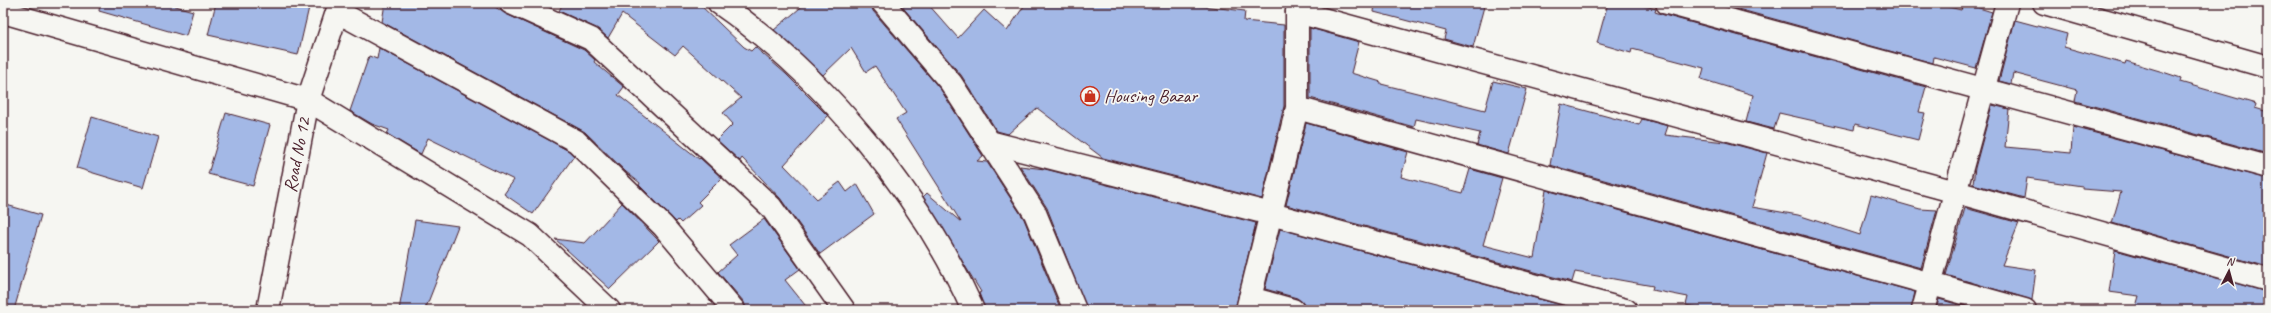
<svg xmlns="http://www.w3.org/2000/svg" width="2271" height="313" viewBox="0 0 2271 313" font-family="Caveat,sans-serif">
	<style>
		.building { fill: #a3b8e6; stroke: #4a1f2b }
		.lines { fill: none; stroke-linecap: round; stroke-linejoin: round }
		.minor-casing { stroke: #4a1f2b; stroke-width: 25 }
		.minor { stroke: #f6f6f2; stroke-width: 22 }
		.labels { text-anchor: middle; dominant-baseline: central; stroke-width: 3.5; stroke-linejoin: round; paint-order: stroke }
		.poi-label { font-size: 19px; fill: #4a1f2b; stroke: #f6f6f2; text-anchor: start }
		.street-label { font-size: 19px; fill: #4a1f2b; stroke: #f6f6f2 }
	</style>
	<rect width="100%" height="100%" fill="#f6f6f2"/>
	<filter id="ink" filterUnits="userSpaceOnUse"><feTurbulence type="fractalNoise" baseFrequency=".025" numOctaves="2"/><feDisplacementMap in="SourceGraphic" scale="8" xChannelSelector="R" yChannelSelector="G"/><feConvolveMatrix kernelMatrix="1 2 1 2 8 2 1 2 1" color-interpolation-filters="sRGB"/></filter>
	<g filter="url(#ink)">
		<g class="building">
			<polygon points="100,3 165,3 193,11 186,36 99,11"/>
			<polygon points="216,3 310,3 298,55 208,35"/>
			<polygon points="385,3 489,3 506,14 584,50 595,60 594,62 624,87 618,95 699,159 700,158 722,178 698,202 701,205 681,223 678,220 676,222 639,185 640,183 626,172 585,132 382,22"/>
			<polygon points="563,3 698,3 744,47 751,51 755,47 786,74 828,116 784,165 817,199 840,182 847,192 857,184 874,214 820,254 780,198 742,158 740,161 717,140 733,124 723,113 741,98 683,46 675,55 622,14 608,38 596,28 559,11"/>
			<polygon points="806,3 871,3 873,11 941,90 983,156 977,161 987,162 1024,219 1061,310 985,310 979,293 981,292 923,197 927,193 961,222 896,119 906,113 875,66 866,72 851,48 823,75 774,30"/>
			<polygon points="899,3 927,3 958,38 984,10 1007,31 1026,3 1176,3 1245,11 1244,21 1284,25 1284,106 1262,199 1103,158 1037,108 1008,134 997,131 961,75"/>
			<polygon points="1375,3 1485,3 1473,47 1444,39 1446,31 1374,12"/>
			<polygon points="1608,3 1634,3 1656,9 1655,12 1664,15 1926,87 1919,112 1925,113 1918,140 1855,124 1854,130 1779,113 1774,129 1746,122 1753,95 1701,79 1704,68 1632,49 1631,53 1597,43"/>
			<polygon points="1728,3 1933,3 1961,10 1963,3 1992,12 1976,68 1934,57 1933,63 1727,6"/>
			<polygon points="2015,20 2067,34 2064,47 2125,64 2126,61 2163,72 2181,78 2180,82 2256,104 2255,108 2268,112 2268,154 2075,101 2077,90 2013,73 2011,84 1999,81"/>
			<polygon points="1310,28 1359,42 1351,73 1381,82 1381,84 1485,110 1493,81 1527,89 1509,154 1477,145 1480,133 1416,119 1414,127 1310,98"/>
			<polygon points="379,48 569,151 574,156 533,214 504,194 514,180 428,138 421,154 419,153 387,134 389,130 372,124 350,111 369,56 377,59"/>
			<polygon points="1561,104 1639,125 1642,119 1668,126 1665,135 1725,142 1767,153 1752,207 1798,215 1860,235 1871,195 1920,209 1937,210 1921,268 1550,165"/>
			<polygon points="1992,105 2009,109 2005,147 2071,153 2073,127 2268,179 2268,267 2112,223 2121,192 2082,189 2082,186 2027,178 2024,198 1973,184 1975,168"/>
			<polygon points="226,113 270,125 253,186 208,174"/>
			<polygon points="92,117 158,137 143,188 77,168"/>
			<polygon points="1306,123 1408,152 1401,177 1463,193 1470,169 1502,178 1483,245 1534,258 1546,190 1915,292 1911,310 1707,310 1686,305 1688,297 1652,290 1653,286 1575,272 1572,282 1286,205"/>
			<polygon points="1020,166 1045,169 1256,223 1235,310 1087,310 1047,208"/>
			<polygon points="622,203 659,241 610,289 555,239 585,243"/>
			<polygon points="3,204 41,215 14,310 3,310"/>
			<polygon points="1965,208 2019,223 2002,265 2036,270 2032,300 1946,275"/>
			<polygon points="764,219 800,269 785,280 809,310 746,310 744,302 718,272 737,255 729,245"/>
			<polygon points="415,220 458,226 425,310 399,310"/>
			<polygon points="1280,229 1561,305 1560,310 1305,310 1302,302 1297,298 1265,289"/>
			<polygon points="2115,250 2268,292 2268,310 2135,310 2139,296 2109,292"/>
			<polygon points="1939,299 1966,307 1966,310 1936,310"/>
		</g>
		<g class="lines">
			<defs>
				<g id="minor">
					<polyline points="511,3 591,39 771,207 844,310"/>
					<path d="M719,3C822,74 922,195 973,310"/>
					<polyline points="883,3 951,83 1035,213 1075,310"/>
					<polyline points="1667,3 2268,167"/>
					<polyline points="2044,3 2268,67"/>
					<polyline points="3,12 308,100 530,235 609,310"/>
					<polyline points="338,12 576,141 663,226 734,310"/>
					<polyline points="1297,12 1956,192 2268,280"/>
					<polyline points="1297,108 2025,310"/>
					<polyline points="989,142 1271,214 1626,310"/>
					<polyline points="1250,298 1293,310"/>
					<polyline points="268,310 308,100 340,3"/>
					<polyline points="1247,310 1297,108 1297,12 1300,3"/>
					<polyline points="1923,310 2007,3"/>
				</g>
			</defs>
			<use href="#minor" class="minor-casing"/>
			<use href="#minor" class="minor"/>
		</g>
	</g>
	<defs>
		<symbol id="shop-ring" viewBox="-11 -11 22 22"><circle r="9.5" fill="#f6f6f2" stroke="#c8321e" stroke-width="1.5"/><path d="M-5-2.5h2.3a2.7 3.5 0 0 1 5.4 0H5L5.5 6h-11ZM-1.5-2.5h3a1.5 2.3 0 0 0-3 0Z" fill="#c8321e"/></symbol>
	</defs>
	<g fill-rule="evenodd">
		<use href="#shop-ring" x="1079" y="85" width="22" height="22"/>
	</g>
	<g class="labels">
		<g class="poi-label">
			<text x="1104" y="96">Housing Bazar</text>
		</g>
		<g class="street-label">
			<text transform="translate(297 155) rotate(-79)">Road No 12</text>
		</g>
	</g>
	<rect width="2271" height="313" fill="none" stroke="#f6f6f2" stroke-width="16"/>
	<rect x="8" y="8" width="2255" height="297" fill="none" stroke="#4a1f2b" stroke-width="1.5" filter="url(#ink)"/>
	<g transform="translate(2229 271) rotate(6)" stroke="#f6f6f2" stroke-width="3" paint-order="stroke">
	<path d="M0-3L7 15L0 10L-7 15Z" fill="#4a1f2b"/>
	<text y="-6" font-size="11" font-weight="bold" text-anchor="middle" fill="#4a1f2b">N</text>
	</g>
</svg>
